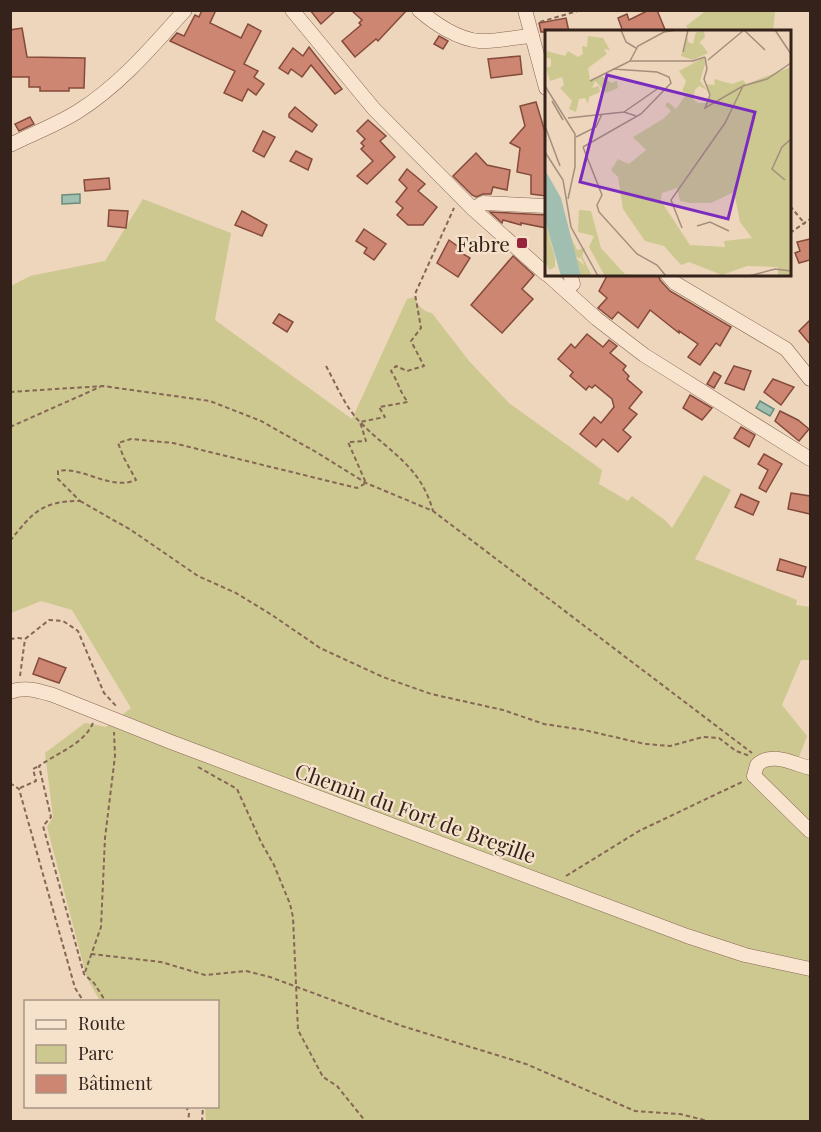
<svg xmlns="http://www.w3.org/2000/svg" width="821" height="1132" viewBox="0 0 821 1132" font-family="'Playfair Display',serif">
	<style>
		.green { fill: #ccc890 }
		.water { fill: #a0bfb0; stroke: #688c7c; stroke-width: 1.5 }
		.building { fill: #cd8671; stroke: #854a3b; stroke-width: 1.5 }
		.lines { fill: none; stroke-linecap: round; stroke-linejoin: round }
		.street-casing { stroke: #866655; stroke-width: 15 }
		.path { stroke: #866655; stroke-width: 2; stroke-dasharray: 4.5 3; stroke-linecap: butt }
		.street { stroke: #f9e5cf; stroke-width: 14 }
		.poi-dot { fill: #96243a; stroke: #f6e1cb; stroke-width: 2 }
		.labels { text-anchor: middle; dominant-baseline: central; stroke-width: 4.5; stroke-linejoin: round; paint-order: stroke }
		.poi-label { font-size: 21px; fill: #34221b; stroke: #f6e1cb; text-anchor: end }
		.street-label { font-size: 21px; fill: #34221b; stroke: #f6e1cb }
		.inset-road { fill: none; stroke: #a48e7c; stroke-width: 1.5 }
		.view { fill: #7b2cbf; fill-opacity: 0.15; stroke: #7b2cbf; stroke-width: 3 }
		.inset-edge { fill: none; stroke: #34221b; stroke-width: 3 }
	</style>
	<rect width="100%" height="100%" fill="#eed6bc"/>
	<g class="green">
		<polygon points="707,10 775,11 773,31 690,31 686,26"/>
		<path d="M143,199L231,233L215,320L352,419L407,299L415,297C417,306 424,312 432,313L469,361L509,403L602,470L599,484L628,501L632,496L666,521L672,528L704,475L731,490L695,559L797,600L796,605L810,607V660H801L782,705L807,736L799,757L798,771L810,775V1121H206L205,1107L218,1106V1002L100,1001L87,978L47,827L53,817L45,753L85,723L106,727L131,708L72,610L41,601L11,613V286L30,276L105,261Z"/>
	</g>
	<g class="water">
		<polygon points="80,194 80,203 62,204 62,195"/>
		<polygon points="760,401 774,409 770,416 756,408"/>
	</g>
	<g class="building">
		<polygon points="202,10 216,10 210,23 241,38 248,24 261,31 244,64 258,71 254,77 264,84 256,95 248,89 242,101 224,93 235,71 170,41 177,33 184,36 195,15 199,17"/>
		<polygon points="310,10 336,10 321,24"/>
		<polygon points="351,10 407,10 378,41 376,39 355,57 342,41 361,25 359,23 362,20"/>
		<polygon points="649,10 657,10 666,32 623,32 618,18 627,14 629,20"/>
		<polygon points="566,18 569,32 541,32 539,23"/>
		<polygon points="22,28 27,57 85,58 84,88 69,88 69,91 40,91 40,87 29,87 29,77 10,77 10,30"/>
		<polygon points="439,36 448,41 443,49 434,44"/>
		<polygon points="309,47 342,89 335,94 311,65 302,77 291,69 288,74 279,68 293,48 303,56"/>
		<polygon points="520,56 522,74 491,78 488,59"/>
		<polygon points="536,102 546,135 546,196 531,194 531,175 517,172 520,148 510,143 525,126 520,106"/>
		<polygon points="295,107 317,125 312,132 289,117 289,114"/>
		<polygon points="30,117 34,124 19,131 15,124"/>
		<polygon points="368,120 386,136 380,141 395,157 367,184 357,176 373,161 361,149 364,146 361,143 365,139 357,131"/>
		<polygon points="263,131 275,137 264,157 253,151"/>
		<polygon points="296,151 312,159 308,170 290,161"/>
		<polygon points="476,153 487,165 510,170 507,190 493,187 491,194 483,194 476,197 472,195 453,176"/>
		<polygon points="407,169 425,184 418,191 437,207 423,225 408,225 397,215 403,208 396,202 407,188 399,180"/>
		<polygon points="109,178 110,189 85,191 84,180"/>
		<polygon points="109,210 128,211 126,228 108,226"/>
		<polygon points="242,211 267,225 262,236 235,225"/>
		<polygon points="490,212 546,215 546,228 521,223 521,225 503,220 502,223"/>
		<polygon points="364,229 386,244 374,260 364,253 367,248 356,241"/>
		<polygon points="810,239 810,260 799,263 795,253 800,251 797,242"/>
		<polygon points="449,240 460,248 458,251 470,258 458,277 437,263"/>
		<polygon points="513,256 534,275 522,289 533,299 502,333 471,305"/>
		<polygon points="608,274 658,274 660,280 670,291 731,327 720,346 716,343 700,365 688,357 698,344 679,331 679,333 650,310 638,328 618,312 612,319 598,308 607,298 599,291"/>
		<polygon points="279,314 293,322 287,332 273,323"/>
		<polygon points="810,320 810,344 799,331"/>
		<polygon points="587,334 603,347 609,340 617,346 610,353 626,366 623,370 629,376 627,379 642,392 629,408 637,414 623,430 631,437 618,452 603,439 596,447 580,434 594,417 601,423 614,407 612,399 595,385 592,388 589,386 586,390 570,376 573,372 558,359 571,344 575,348"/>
		<polygon points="734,366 751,371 744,390 725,383"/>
		<polygon points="714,372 721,376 714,388 707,384"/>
		<polygon points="773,379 794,387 781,405 764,392"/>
		<polygon points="690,395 712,408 702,420 683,408"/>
		<polygon points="780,411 798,420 809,429 799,441 775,421"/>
		<polygon points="741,427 755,435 749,447 734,438"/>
		<polygon points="764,454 782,464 766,492 759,488 768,470 758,464"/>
		<polygon points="791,493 810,496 810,514 788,509"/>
		<polygon points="741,494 759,502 753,515 735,507"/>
		<polygon points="780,559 806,567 803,577 777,570"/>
		<polygon points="39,658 66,668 59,683 33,674"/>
	</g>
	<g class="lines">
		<defs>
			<g id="street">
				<polyline points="292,10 374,109 473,209 546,274"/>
				<path d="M419,10C435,24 458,39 479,41C496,42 515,37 532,36"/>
				<polyline points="525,10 546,88"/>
				<path d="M10,145C32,134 56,125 77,112C119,86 152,47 185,10"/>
				<polyline points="473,209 483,203 546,206"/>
				<polyline points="547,274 597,319 644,355 810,459"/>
				<polyline points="570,274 573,284"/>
				<polyline points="667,274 675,283 786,349 810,379"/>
				<path d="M10,692C25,686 39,691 53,695L171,742L687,936L745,955L810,969"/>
				<path d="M810,768C794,764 771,751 757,765L754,776L810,831"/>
			</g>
		</defs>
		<use href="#street" class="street-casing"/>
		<g class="path">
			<polyline points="540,22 581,10"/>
			<polyline points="790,206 805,224"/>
			<polyline points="790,233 810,219"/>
			<polyline points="743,274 743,276"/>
			<path d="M326,366C336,384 345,407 360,422C391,454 420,465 433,511"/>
			<polyline points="10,392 103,386 210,401 261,421 316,452 366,483 433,511 752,753"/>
			<polyline points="10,427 100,387"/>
			<polyline points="80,501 131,530 198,576 236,593 272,615 320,648 383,677 431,694 503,710 544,724 584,730 645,744 670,746 703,737 719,738 736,751 750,756"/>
			<path d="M10,541C33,512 42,501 80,501L58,479V471C83,466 110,491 136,480L124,458L118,443L131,439L173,443L357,488L366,483L348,442L366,441L360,422L385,417L379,407L408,402C400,393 398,381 391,371L396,366L407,371L424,366L411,341L421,328L415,294L454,208"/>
			<polyline points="10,639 18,638 25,639"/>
			<polyline points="20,676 25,639 49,620 63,621 78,631 104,693 117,707"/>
			<path d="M93,723C84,744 57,753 39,766L51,817L43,826L84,974L94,983L106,1002"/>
			<polyline points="198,767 237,789 261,842 274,865 290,904 293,917 298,1030 323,1077 337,1086 366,1122"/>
			<polyline points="10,783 19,789 75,988 84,1002"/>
			<polyline points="20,788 36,781 33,769 39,766"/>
			<polyline points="566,876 639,831 744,781"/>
			<polyline points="91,954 161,962 205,975 246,971 270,977 402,1026 526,1064 635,1111 680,1114 712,1122"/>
			<polyline points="85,972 101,927 105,838 115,756 114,732"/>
			<polyline points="186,1106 189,1114 188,1122"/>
			<polyline points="202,1122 203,1106"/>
		</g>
		<use href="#street" class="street"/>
	</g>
	<rect class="poi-dot" x="516" y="237" width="12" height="12" rx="3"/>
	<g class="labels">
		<g class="poi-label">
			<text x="510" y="243">Fabre</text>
		</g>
		<g class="street-label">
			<text transform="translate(416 812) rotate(20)">Chemin du Fort de Bregille</text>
		</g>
	</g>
	<g transform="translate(545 30)">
		<rect width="246" height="246" fill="#eed6bc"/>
		<path d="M159,1L160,7L155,12L154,16L156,13L163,23L148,30L136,26L143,6V12L148,14L151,2ZM43,6L58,8L65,20L59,19L62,24L43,38L45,51L57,46L66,53L72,51L73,58L61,63L50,51L47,58L54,56L55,62L44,67L43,74L40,68L34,69L31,82L24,79L27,71L15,58L19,55L17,47L5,51L1,38L6,36V29L0,27L2,21L20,26L23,21L33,27L38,24L37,16L42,17ZM158,28L161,31L155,51L162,60L154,56L150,60L148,69L153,73H162L166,65L161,54L170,55L169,49L187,54L198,50L201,54L246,37V246H233V237L202,236L177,245L144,232L136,235L119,216L100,211L78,179L73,147L66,140L73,129L84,134L101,120L88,107L118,89L126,81L120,75L123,72L131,79L142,63L137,61L141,51L134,41ZM132,158L135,171L145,173H166L189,162L195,192L207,208L179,211L180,217L145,215L116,171L117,163ZM34,180L46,181L56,218L76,240L80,244L100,246H60L44,217L49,206L33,202ZM0,190L10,228V237L4,240L0,230ZM23,200L32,220L40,218L37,226L47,246H36L31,228L40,236L35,226V229L30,226Z" fill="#ccc890" fill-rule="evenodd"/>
		<path d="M0,140L16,168L36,246H16L0,190Z" fill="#a0bfb0"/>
		<path class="inset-road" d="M76,0L81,12L91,18M199,0L220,20M230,0L246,24M138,22L143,0M163,30L199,0M85,31L93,16L119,2L131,0M45,51L85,31H148L160,27M0,56L30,104V137L23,169M198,56L222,49L246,33M7,71L18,90M79,82L115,57M23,88L79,82L91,86M0,96L15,136M31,107L51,97L57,84M38,117L96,84L126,53L124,47L112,42L68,39M38,117L57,165L52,175L54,182L92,224L112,235L121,246M0,122L18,150L26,197L53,246M240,150L227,139L237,117L246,109M152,196L165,192L184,201M137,198L126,170L180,93L198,56L160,78L165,65L159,49L162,39L160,27M204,246L230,239L246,241"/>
		<path class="view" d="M62,45L210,82L183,189L35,152Z"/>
		<rect width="246" height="246" class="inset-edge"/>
	</g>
	<rect width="821" height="1132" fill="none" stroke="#34221b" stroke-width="24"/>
	<rect x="24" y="1000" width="195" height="108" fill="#f6e1cb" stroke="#a89585" stroke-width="1.5"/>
	<rect x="36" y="1020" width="30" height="9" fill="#f9e5cf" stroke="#a89585" stroke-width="1.5"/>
	<text x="78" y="1030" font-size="18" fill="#34221b">Route</text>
	<rect x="36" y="1045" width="30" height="18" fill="#ccc890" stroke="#a89585" stroke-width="1.5"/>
	<text x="78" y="1060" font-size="18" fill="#34221b">Parc</text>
	<rect x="36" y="1075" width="30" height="18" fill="#cd8671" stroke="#a89585" stroke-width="1.5"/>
	<text x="78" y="1090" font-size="18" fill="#34221b">Bâtiment</text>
</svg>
